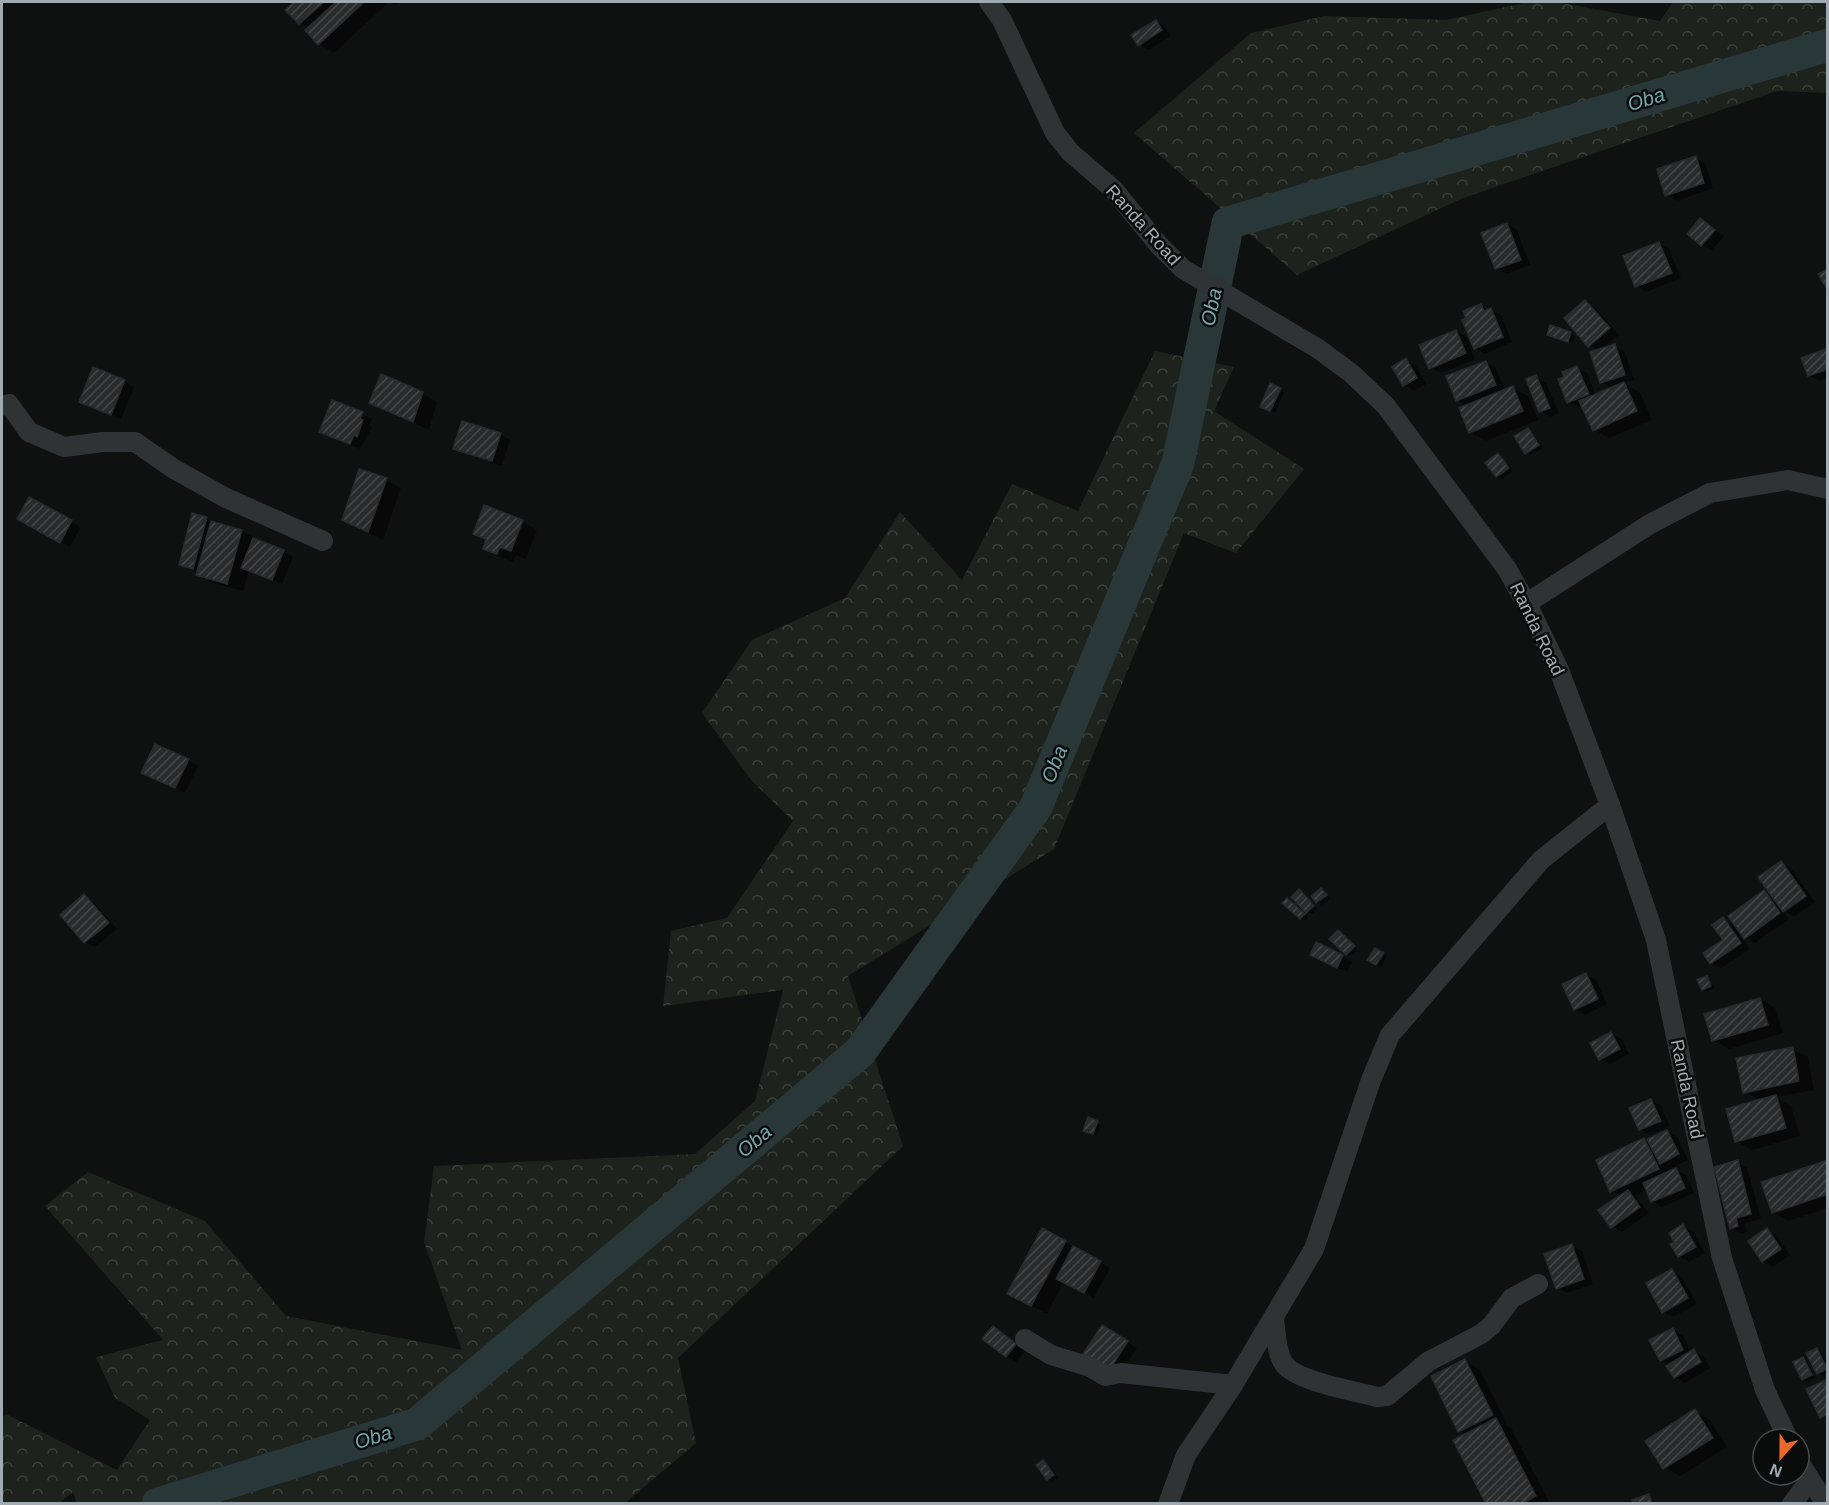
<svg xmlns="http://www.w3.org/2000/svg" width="1829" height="1505" viewBox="0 0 1829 1505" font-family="Arial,sans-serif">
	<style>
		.forest { fill: url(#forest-crowns) }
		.shadow { fill: #0007 }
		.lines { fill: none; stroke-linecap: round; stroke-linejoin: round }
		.river { stroke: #293738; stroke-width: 33 }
		.building { fill: url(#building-hatch); stroke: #292a2c; stroke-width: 1.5 }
		.minor { stroke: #303335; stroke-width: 20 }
		.labels { text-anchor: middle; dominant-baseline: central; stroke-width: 5; stroke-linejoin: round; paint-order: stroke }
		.street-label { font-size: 18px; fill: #a0abb1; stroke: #0a0b0b }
		.water-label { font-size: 20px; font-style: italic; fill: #77a6ac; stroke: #0a0b0b }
	</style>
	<defs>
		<pattern id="forest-crowns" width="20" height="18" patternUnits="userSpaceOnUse" patternTransform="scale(1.5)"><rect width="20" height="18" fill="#1d231c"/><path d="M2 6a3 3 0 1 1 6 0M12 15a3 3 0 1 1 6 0" fill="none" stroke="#3b403b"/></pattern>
		<pattern id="building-hatch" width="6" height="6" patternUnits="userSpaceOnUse" patternTransform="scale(1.5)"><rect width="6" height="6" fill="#2a2b2c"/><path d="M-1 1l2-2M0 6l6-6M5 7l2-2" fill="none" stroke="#464748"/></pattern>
	</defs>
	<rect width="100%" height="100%" fill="#0f1010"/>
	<g class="forest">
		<polygon points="1528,2 1556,2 1660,21 1673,2 1827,2 1827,93 1777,91 1463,198 1297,275 1134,133 1251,33 1324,16 1446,20"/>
		<polygon points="1155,351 1234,367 1214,411 1304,469 1236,553 1184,533 1054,849 848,976 903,1146 678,1358 696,1443 625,1503 77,1504 73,1492 59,1503 2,1503 2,1418 6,1414 117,1470 150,1420 115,1398 96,1357 163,1340 45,1206 88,1172 205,1221 286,1316 462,1350 424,1242 434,1166 695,1154 755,1101 783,990 663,1006 671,931 727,918 793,821 752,781 702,713 752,640 845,598 900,512 962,580 1012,484 1078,511"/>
	</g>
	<g class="shadow">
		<polygon points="282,2 389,2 334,53 319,44 309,29 287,10 291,6"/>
		<polygon points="390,2 400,2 395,5"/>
		<polygon points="1156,21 1165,27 1171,36 1149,50 1139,44"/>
		<polygon points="1695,158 1705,163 1713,188 1677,201 1667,195"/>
		<polygon points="1701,220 1724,236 1712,250 1702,245"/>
		<polygon points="1507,224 1517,230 1530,265 1507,274 1497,268 1483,234"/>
		<polygon points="1659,243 1669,249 1681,278 1646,292 1637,286"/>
		<polygon points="1585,302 1595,307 1619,335 1599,351 1615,346 1625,352 1634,380 1624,383 1640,393 1652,420 1609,438 1594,430 1583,406 1578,407 1568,402 1577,368 1587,373 1596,396 1613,389 1601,382 1599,351 1589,345"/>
		<polygon points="1481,306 1501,315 1512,342 1485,354 1475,348"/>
		<polygon points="1551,327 1575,336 1572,343 1553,336"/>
		<polygon points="1456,331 1466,337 1475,359 1441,373 1431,368"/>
		<polygon points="1828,349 1828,378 1819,381 1809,375"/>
		<polygon points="1406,360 1416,366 1426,384 1414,391 1404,385"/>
		<polygon points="1486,362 1496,368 1505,391 1512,388 1528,396 1538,420 1486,441 1470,432 1468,406 1457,400"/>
		<polygon points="1536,377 1546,383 1559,413 1550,417 1540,411"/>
		<polygon points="124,381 134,387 121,419 81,402"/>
		<polygon points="1280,389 1284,392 1275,413 1266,408"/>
		<polygon points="422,393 437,402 429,430 371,403"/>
		<polygon points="362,414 372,419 369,426 372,427 360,449 321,432"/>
		<polygon points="1528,429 1543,448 1530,455 1526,453"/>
		<polygon points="500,434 510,440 502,466 455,449"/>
		<polygon points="1498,455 1513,470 1502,479 1497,476"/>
		<polygon points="386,480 401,488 383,540 343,520"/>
		<polygon points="29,499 81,527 70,547 19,519"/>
		<polygon points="206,518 216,524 242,531 293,557 282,584 249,570 243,591 213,583 197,574 198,572 181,564"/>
		<polygon points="522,521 537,530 526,559 516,555 513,562 500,557 485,548 487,541 475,534"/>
		<polygon points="188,760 198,766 185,793 153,778"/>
		<polygon points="1781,863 1791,868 1815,902 1794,917 1783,910 1789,919 1755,943 1740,934 1750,949 1721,968 1711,963 1725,941 1723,919 1738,927 1764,892 1775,899"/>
		<polygon points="1321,890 1330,898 1322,905 1317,902"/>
		<polygon points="1299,891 1318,909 1312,914 1307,912"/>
		<polygon points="85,896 94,902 117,929 95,947 85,942"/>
		<polygon points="1291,902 1308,917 1305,921 1301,918"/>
		<polygon points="1338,932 1358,949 1351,956 1347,954"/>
		<polygon points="1376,950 1387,956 1381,967 1369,960"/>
		<polygon points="1342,956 1352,962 1347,972 1322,960"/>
		<polygon points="1586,975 1596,980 1607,1004 1585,1015 1575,1009"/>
		<polygon points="1706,978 1715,988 1707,992 1703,989"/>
		<polygon points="1760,999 1775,1008 1783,1033 1729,1049 1713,1040"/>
		<polygon points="1611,1033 1621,1039 1629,1054 1610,1064 1600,1059"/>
		<polygon points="1792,1049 1808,1057 1814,1090 1776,1097 1791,1106 1800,1136 1752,1150 1736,1141 1761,1101 1745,1092"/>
		<polygon points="1651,1100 1661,1106 1670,1126 1650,1135 1640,1129"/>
		<polygon points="1097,1123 1101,1125 1097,1136 1089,1132"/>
		<polygon points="1667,1131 1677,1137 1688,1160 1669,1169 1671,1172 1676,1170 1686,1175 1694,1193 1662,1207 1652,1201 1647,1190 1635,1196 1649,1213 1622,1232 1612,1226 1621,1196 1612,1191 1644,1139 1651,1144"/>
		<polygon points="1828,1161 1828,1208 1788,1221 1773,1212"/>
		<polygon points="1737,1162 1747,1168 1761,1219 1745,1223 1747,1232 1741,1233 1731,1228"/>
		<polygon points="1683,1226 1693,1232 1705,1253 1689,1262 1679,1256 1676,1243"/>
		<polygon points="1767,1230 1777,1236 1790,1255 1773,1267 1763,1261"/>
		<polygon points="1065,1242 1110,1268 1094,1298 1064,1281 1047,1314 1024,1302"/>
		<polygon points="1572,1246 1582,1251 1593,1284 1567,1293 1557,1288"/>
		<polygon points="1672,1271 1682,1277 1697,1304 1673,1317 1663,1312"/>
		<polygon points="993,1328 1025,1351 1016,1362 1006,1356"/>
		<polygon points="1673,1330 1683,1336 1691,1353 1694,1351 1704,1357 1710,1368 1685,1383 1675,1377 1670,1366 1661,1360"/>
		<polygon points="1112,1332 1137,1348 1119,1375 1109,1370"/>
		<polygon points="1817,1349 1821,1352 1828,1365 1828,1373 1822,1376 1818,1373"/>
		<polygon points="1803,1359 1807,1362 1815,1378 1808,1382 1803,1379"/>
		<polygon points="1465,1361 1480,1370 1507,1424 1505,1425 1511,1428 1550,1504 1488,1504 1466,1435 1460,1431"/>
		<polygon points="1695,1411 1710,1420 1727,1447 1680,1476 1665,1468"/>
		<polygon points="1043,1461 1058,1478 1052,1481 1048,1479"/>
	</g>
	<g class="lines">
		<polyline class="river" points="158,1504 417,1424 860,1052 1036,807 1178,463 1228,223 1828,45"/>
	</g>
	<g class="building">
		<polygon points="294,2 324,2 299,24 285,10"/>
		<polygon points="336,2 364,2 318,45 305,30"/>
		<polygon points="1156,20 1162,30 1138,46 1131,35"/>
		<polygon points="1696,156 1704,183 1665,196 1657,169"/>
		<polygon points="1700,218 1715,230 1701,246 1687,234"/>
		<polygon points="1507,223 1521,260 1495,269 1481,233"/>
		<polygon points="1659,242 1672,273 1635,287 1623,256"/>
		<polygon points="1828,269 1828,291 1818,274"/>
		<polygon points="1585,300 1610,328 1588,347 1564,318"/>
		<polygon points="1481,304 1484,311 1491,308 1503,337 1474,349 1462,320 1466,318 1463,311"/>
		<polygon points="1550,325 1571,332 1568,342 1547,335"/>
		<polygon points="1456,330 1466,353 1429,369 1419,345"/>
		<polygon points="1615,344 1625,375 1600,383 1590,352"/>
		<polygon points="1828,348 1828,369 1808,376 1801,358"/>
		<polygon points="1406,358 1417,378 1403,386 1392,367"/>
		<polygon points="1486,361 1496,385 1456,401 1446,376"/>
		<polygon points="1577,366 1589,394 1567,403 1558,379 1564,377 1562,372"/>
		<polygon points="93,367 125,380 111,415 79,402"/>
		<polygon points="381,374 423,392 413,422 369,403"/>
		<polygon points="1536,375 1550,408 1539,412 1526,379"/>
		<polygon points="1624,382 1637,411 1593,431 1579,401"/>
		<polygon points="1270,383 1281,388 1270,411 1260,407"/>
		<polygon points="1513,386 1523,411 1469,433 1459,408"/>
		<polygon points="332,400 363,412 360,419 363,420 357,437 354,435 350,444 319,432"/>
		<polygon points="462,421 501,433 492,461 453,449"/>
		<polygon points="1528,428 1539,445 1525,454 1514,436"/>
		<polygon points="1498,453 1509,468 1496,477 1485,463"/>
		<polygon points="359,469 387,478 368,532 342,520"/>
		<polygon points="29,497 72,520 60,543 17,519"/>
		<polygon points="484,505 523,520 511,551 500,547 497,554 483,549 486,539 473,534"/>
		<polygon points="192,513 207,517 193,569 179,565"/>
		<polygon points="211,521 242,530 227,584 196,575"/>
		<polygon points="253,538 284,550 272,580 241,568"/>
		<polygon points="155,744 189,759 175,788 141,773"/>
		<polygon points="1781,861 1806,896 1783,912 1758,877"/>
		<polygon points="1321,888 1327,895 1316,903 1311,896"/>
		<polygon points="1299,889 1314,906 1306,913 1291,897"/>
		<polygon points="1764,890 1780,913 1744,939 1728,916"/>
		<polygon points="84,894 109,923 84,943 60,915"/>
		<polygon points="1287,898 1305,914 1300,919 1282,903"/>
		<polygon points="1723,917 1741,943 1710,964 1703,953 1723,940 1712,925"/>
		<polygon points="1338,930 1355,946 1346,955 1329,939"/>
		<polygon points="1316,942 1343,955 1337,968 1310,955"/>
		<polygon points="1375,948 1384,953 1376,965 1367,960"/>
		<polygon points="1586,973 1598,999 1574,1010 1562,984"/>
		<polygon points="1707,976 1711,986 1702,990 1697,980"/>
		<polygon points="1760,998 1768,1025 1712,1041 1704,1014"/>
		<polygon points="1611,1032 1620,1049 1599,1060 1590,1043"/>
		<polygon points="1793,1047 1799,1081 1743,1093 1736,1058"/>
		<polygon points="1776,1095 1786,1128 1735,1142 1726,1109"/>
		<polygon points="1651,1099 1661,1121 1639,1130 1629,1108"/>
		<polygon points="1088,1117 1098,1121 1093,1134 1083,1131"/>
		<polygon points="1667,1130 1679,1154 1660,1164 1647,1139"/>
		<polygon points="1644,1138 1659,1169 1610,1192 1596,1160"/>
		<polygon points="1738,1160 1751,1214 1736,1218 1738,1226 1730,1229 1714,1167"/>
		<polygon points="1828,1160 1828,1194 1772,1213 1761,1182"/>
		<polygon points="1676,1168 1685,1188 1651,1202 1643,1183"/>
		<polygon points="1628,1190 1640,1207 1611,1228 1598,1210"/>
		<polygon points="1683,1224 1696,1247 1678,1257 1670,1244 1674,1242 1669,1233"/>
		<polygon points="1042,1228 1066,1241 1031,1306 1007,1294"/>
		<polygon points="1767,1228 1781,1249 1762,1262 1748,1241"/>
		<polygon points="1572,1244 1584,1279 1556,1289 1544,1254"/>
		<polygon points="1073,1246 1101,1261 1084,1293 1056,1279"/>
		<polygon points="1672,1269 1688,1298 1662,1313 1646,1283"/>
		<polygon points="1102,1325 1128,1341 1109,1371 1083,1354"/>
		<polygon points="993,1326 1016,1344 1006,1357 982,1339"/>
		<polygon points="1673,1328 1683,1350 1660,1361 1649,1340"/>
		<polygon points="1817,1348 1827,1369 1817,1374 1806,1353"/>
		<polygon points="1694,1349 1701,1362 1674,1378 1666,1366"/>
		<polygon points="1803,1357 1812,1375 1802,1380 1793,1362"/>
		<polygon points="1465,1359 1493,1415 1458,1432 1431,1376"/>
		<polygon points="1828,1379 1828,1414 1820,1418 1806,1389"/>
		<polygon points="1695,1409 1713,1438 1663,1469 1645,1441"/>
		<polygon points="1496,1418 1536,1496 1521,1504 1486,1504 1453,1440"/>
		<polygon points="1043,1460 1054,1475 1047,1480 1036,1465"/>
		<polygon points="1649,1494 1652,1504 1633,1504 1632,1500"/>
	</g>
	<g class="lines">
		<g class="minor">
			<polyline points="989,2 1002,20 1055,133 1070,152 1114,190 1158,244 1183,269 1317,348 1351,373 1386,406 1507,569 1530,610 1559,670 1610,805 1656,940 1722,1258 1765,1390 1788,1439"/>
			<polyline points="2,406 9,404 29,432 64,447 103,442 135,442 174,469 226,498 323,541"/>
			<polyline points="1527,603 1650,524 1710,493 1788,480 1828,489"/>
			<path d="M1274,1318C1276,1333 1276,1352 1284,1364C1296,1381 1355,1391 1377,1397L1387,1396L1429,1361L1481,1334L1491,1326L1512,1298L1538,1284"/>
			<polyline points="1025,1339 1051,1355 1090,1367 1105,1376 1121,1373 1233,1385"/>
			<polyline points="1799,1462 1826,1504"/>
			<polyline points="1168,1504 1186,1455 1233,1385 1314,1249 1371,1080 1390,1035 1541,860 1610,805"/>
			<polyline points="1792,1504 1810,1480"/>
		</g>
	</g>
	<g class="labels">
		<g class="street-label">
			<text transform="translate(1143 225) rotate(48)">Randa Road</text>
			<text transform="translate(1537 629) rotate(64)">Randa Road</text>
			<text transform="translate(1687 1089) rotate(78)">Randa Road</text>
		</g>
		<g class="water-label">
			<text transform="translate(1646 99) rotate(-17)">Oba</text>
			<text transform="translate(1211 307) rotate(-78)">Oba</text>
			<text transform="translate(1054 764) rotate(-68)">Oba</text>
			<text transform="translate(754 1141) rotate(-40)">Oba</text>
			<text transform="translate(373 1437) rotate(-17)">Oba</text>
		</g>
	</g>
	<rect width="1829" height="1505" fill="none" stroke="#a0abb1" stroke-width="6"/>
	<g transform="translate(1781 1457) rotate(201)"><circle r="28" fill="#0a0b0b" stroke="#464b4d" stroke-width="1.5"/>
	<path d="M0-4.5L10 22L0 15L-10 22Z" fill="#ec672b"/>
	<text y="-9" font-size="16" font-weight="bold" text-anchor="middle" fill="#a0abb1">N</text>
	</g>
</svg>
